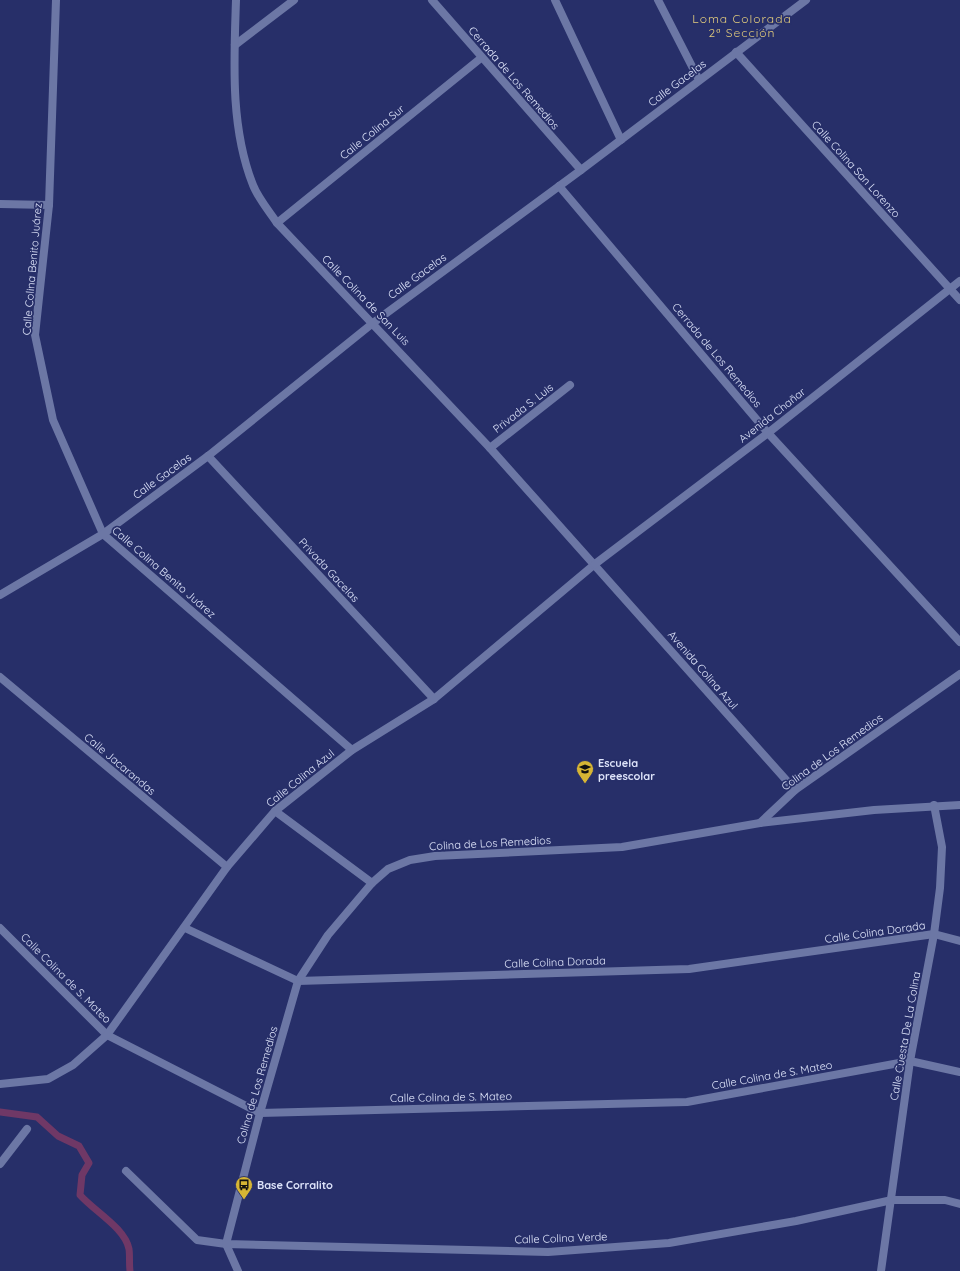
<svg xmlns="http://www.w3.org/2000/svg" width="960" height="1271" viewBox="0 0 960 1271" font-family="Quicksand,sans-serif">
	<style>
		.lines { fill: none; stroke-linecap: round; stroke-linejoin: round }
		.stream { stroke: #6f3866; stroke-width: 7 }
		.minor { stroke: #6c77a5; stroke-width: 8 }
		.tertiary { stroke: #6c77a5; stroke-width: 8 }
		.labels { text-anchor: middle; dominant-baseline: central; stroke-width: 3.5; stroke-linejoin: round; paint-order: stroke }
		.street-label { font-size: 11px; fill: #dee4fa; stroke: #272f69 }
		.poi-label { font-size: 11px; font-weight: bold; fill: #dee4fa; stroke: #272f69; text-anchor: start }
		.neighbourhood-label { font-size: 12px; letter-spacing: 1px; fill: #e0ca7d; stroke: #272f69 }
	</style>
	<rect width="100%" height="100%" fill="#272f69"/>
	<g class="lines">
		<path class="stream" d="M0,1112L37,1117L58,1136L79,1146L89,1163L82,1175L80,1195C94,1211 125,1228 129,1249C130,1256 129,1264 130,1271"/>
		<g class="minor">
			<polyline points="56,0 49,205 35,335 53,420 103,534 352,750"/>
			<polyline points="432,0 581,170"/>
			<polyline points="555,0 621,140"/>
			<polyline points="658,0 699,80"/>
			<polyline points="235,45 294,0"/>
			<polyline points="736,52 960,300"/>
			<polyline points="559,186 768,433 960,642"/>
			<polyline points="0,204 49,205"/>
			<polyline points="277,223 481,58"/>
			<polyline points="490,448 570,385"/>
			<polyline points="208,456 434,699"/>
			<polyline points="0,595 103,534 208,456 373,323 581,170 806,0"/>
			<polyline points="0,677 227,867"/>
			<polyline points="795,790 960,674"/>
			<polyline points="275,811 372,883"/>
			<polyline points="760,823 874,810 960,805"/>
			<polyline points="0,928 107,1035 260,1113 687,1102 910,1061 960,1072"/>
			<polyline points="185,928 298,981 689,969 934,934 960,941"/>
			<polyline points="0,1084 48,1079 73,1065 107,1035 227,867 275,811 352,750 434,699 595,564"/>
			<polyline points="0,1164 27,1129"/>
			<polyline points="126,1171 197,1240 226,1244 548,1252 669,1243 796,1221 892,1200 945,1200 960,1204"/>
			<polyline points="881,1271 910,1061 934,934 940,888 942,847 934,805"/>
		</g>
		<g class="tertiary">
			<path d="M236,0C234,61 230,127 253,185C258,198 269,211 277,223L490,448L795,790L760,823L622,847L435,856L410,860L388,869L372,883L328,935L298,981L260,1113L226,1244L238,1271"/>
			<polyline points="595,564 768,433 960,281"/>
		</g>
	</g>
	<defs>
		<symbol id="school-pin" viewBox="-11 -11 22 30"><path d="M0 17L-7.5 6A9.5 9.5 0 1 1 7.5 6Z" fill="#d6b534" stroke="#272f69"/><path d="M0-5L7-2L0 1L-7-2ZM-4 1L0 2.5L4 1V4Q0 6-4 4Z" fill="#111"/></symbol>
		<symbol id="bus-pin" viewBox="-11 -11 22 30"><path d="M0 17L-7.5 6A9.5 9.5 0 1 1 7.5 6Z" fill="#d6b534" stroke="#272f69"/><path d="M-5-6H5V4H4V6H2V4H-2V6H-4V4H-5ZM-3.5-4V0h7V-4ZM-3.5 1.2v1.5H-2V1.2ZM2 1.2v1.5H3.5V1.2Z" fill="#111"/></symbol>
	</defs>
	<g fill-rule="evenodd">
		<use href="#school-pin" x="575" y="759" width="20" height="27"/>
		<use href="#bus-pin" x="234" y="1175" width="20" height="27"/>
	</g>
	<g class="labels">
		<g class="street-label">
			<text transform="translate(514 78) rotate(49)">Cerrada de Los Remedios</text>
			<text transform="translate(677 83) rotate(-37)">Calle Gacelas</text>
			<text transform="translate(372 132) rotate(-39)">Calle Colina Sur</text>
			<text transform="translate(856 169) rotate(48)">Calle Colina San Lorenzo</text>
			<text transform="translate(32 269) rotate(-85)">Calle Colina Benito Juárez</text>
			<text transform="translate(417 276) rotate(-36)">Calle Gacelas</text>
			<text transform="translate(366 300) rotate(46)">Calle Colina de San Luis</text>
			<text transform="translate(717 355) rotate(50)">Cerrada de Los Remedios</text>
			<text transform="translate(523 408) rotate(-38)">Privada S. Luis</text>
			<text transform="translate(772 415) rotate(-38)">Avenida Chañar</text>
			<text transform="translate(162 476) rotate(-36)">Calle Gacelas</text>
			<text transform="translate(329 570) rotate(47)">Privada Gacelas</text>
			<text transform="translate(164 572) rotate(41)">Calle Colina Benito Juárez</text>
			<text transform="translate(703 670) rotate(49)">Avenida Colina Azul</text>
			<text transform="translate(832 752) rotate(-36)">Colina de Los Remedios</text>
			<text transform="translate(120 764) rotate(40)">Calle Jacarandas</text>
			<text transform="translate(300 778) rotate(-39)">Calle Colina Azul</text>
			<text transform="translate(490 843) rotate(-3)">Colina de Los Remedios</text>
			<text transform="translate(875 932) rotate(-8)">Calle Colina Dorada</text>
			<text transform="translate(555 962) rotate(-2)">Calle Colina Dorada</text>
			<text transform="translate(66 978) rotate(45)">Calle Colina de S. Mateo</text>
			<text transform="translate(905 1036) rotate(-80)">Calle Cuesta De La Colina</text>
			<text transform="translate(772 1075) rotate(-10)">Calle Colina de S. Mateo</text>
			<text transform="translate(257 1085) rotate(-74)">Colina de Los Remedios</text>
			<text transform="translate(451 1097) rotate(-1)">Calle Colina de S. Mateo</text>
			<text transform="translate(561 1238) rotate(-2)">Calle Colina Verde</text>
		</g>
		<g class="poi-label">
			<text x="598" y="763">Escuela<tspan x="598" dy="13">preescolar</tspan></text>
			<text x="257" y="1185">Base Corralito</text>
		</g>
		<g class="neighbourhood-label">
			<text x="742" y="18">Loma Colorada<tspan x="742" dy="14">2ª Sección</tspan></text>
		</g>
	</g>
</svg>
